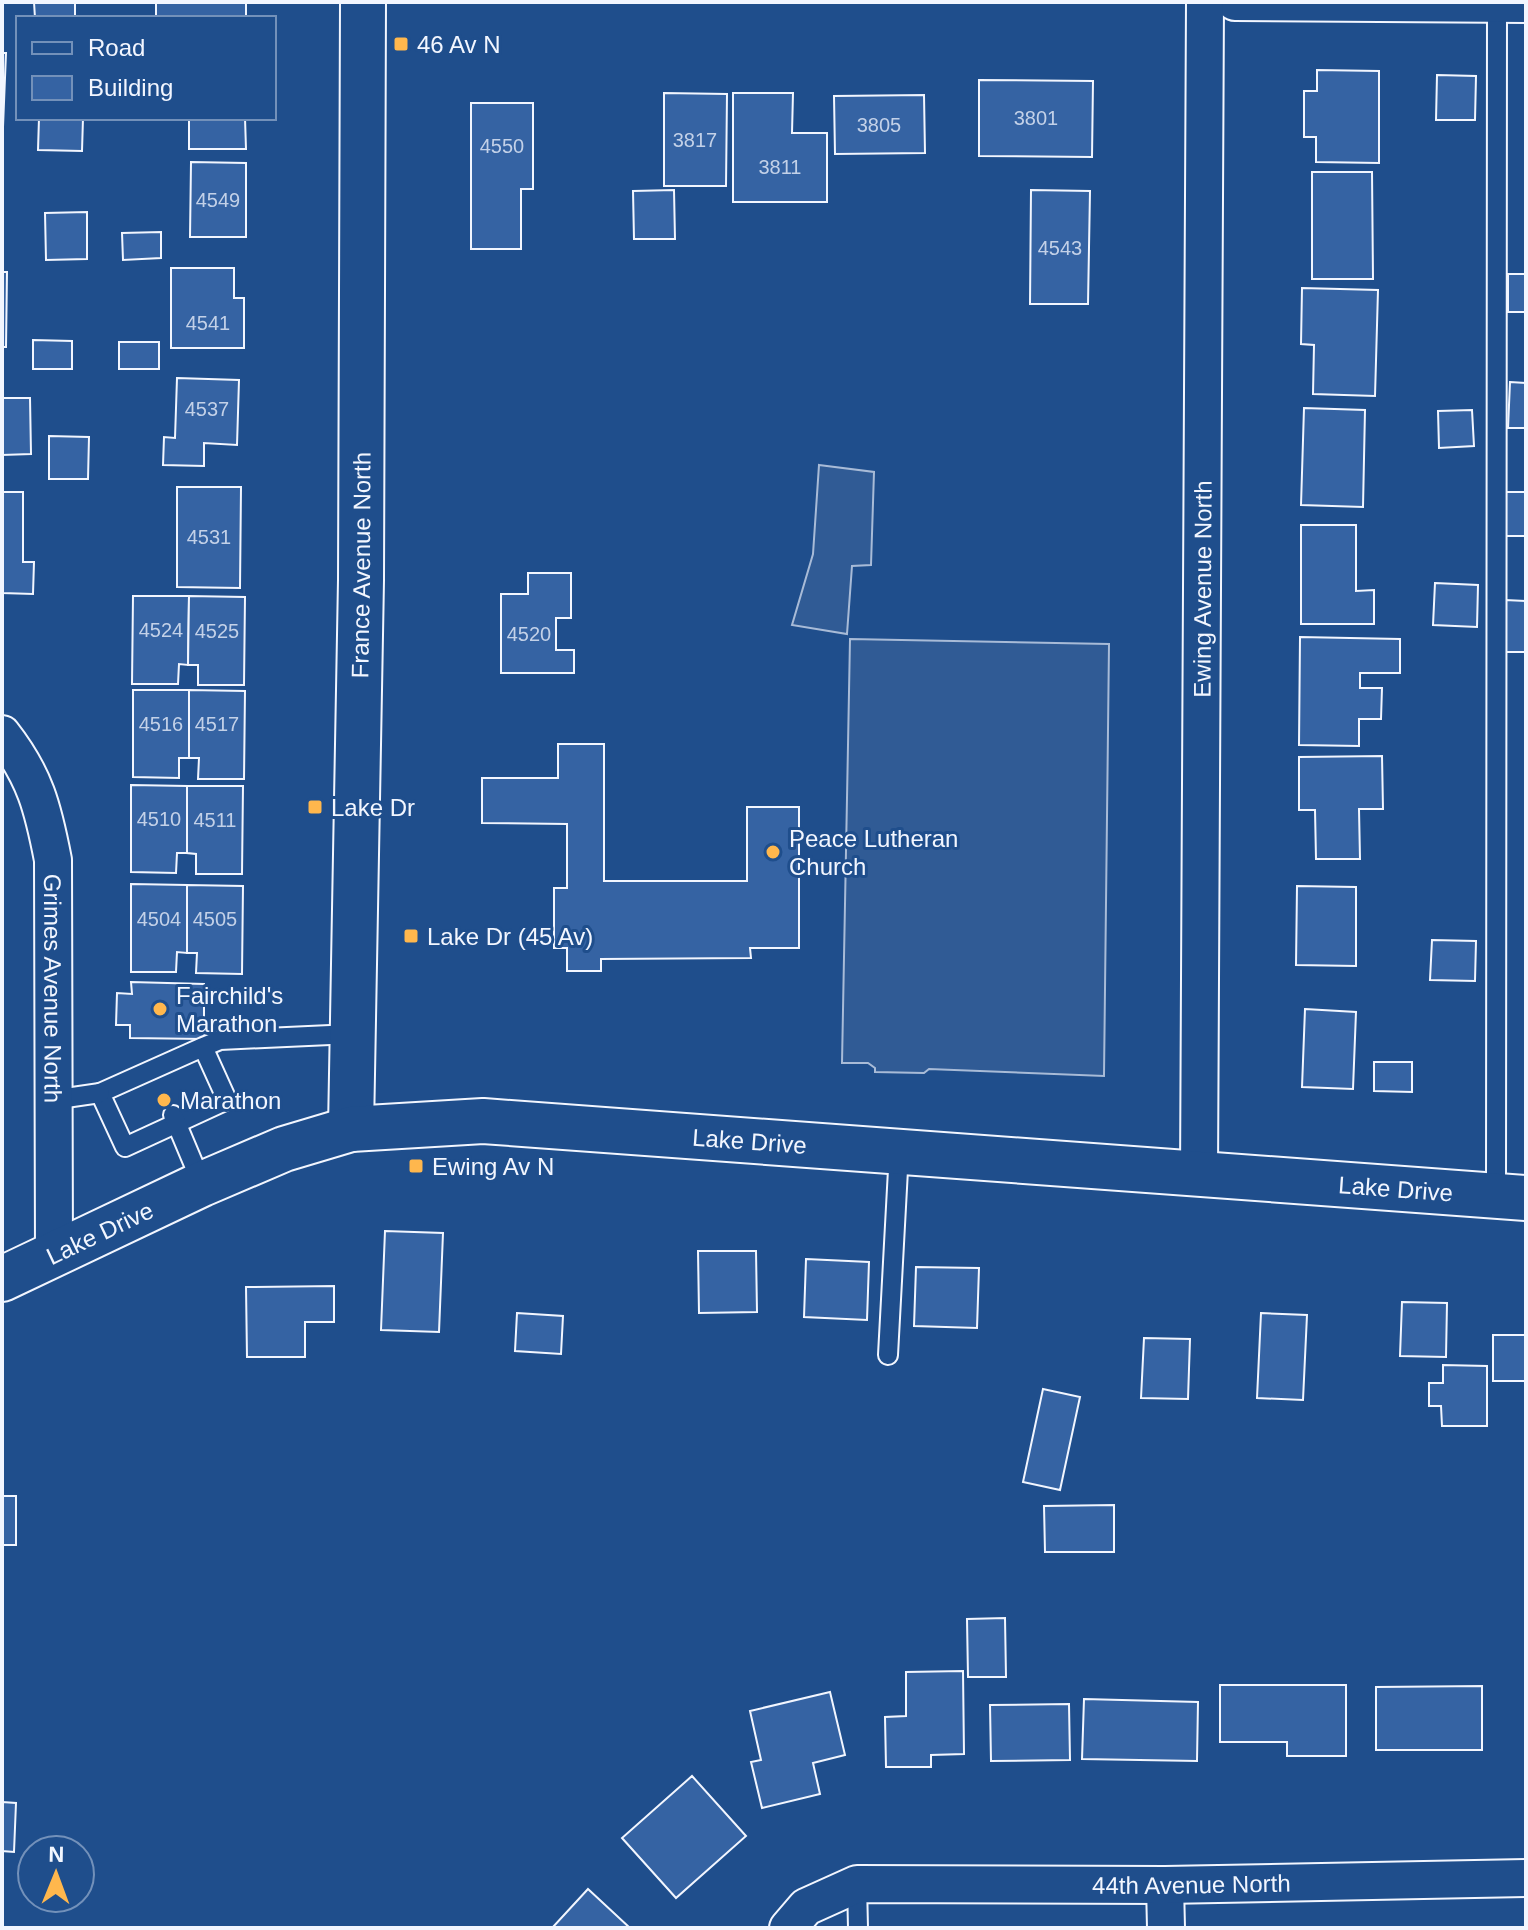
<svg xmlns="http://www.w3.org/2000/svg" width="1528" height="1930" viewBox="0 0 1528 1930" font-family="Helvetica,sans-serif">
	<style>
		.built { fill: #305b95; stroke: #a8bbd7; stroke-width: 2 }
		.building { fill: #3563a3; stroke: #f2f6ff; stroke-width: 2 }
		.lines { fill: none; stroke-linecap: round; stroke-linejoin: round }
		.lane-casing { stroke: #f2f6ff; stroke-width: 22 }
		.street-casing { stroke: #f2f6ff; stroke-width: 40 }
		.secondary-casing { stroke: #f2f6ff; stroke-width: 48 }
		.lane { stroke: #1f4e8c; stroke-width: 18 }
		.street { stroke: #1f4e8c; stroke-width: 36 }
		.secondary { stroke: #1f4e8c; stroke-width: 44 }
		.poi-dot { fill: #ffb74d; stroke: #1f4e8c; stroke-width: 3 }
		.labels { text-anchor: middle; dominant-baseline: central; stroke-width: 6; stroke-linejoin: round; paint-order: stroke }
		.number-label { font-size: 20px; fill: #c3d1e8 }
		.poi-label { font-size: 24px; fill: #f2f6ff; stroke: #1f4e8c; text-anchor: start }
		.street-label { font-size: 24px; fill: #f2f6ff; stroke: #1f4e8c }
	</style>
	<rect width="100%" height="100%" fill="#1f4e8c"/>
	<g class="built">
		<polygon points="819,465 874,472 871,565 852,566 847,634 792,625 813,554"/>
		<polygon points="850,639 1109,644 1104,1076 929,1069 924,1073 875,1072 875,1068 868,1063 842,1063"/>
	</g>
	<g class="building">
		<polygon points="34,2 75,2 75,18 35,18"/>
		<polygon points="156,2 246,2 246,18 156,16"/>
		<polygon points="2,53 6,53 3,127 2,127"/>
		<polygon points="1317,70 1379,71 1379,163 1316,162 1316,137 1304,137 1304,91 1317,91"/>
		<polygon points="1437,75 1476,76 1475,120 1436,120"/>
		<polygon points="979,80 1093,81 1092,157 979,156"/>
		<polygon points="664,93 727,94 726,186 664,186"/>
		<polygon points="733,93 793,93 792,133 827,133 827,202 733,202"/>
		<polygon points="924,95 925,153 835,154 834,96"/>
		<polygon points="471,103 533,103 533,189 521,189 521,249 471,249"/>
		<polygon points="39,118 83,118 82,151 38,150"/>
		<polygon points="189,118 245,118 246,149 189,149"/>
		<polygon points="191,162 246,163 246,237 190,237"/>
		<polygon points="1312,172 1372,172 1373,279 1312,279"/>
		<polygon points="674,190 675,239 634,239 633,191"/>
		<polygon points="1031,190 1090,191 1088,304 1030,304"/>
		<polygon points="87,212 87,259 46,260 45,213"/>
		<polygon points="161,232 161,258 123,260 122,233"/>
		<polygon points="171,268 234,268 234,298 244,298 244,348 171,348"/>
		<polygon points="2,272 7,272 6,347 2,347"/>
		<rect x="1508" y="274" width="18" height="38"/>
		<polygon points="1302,288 1378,290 1375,396 1313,394 1314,345 1301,344"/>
		<polygon points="33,340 72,341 72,369 33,369"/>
		<rect x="119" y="342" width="40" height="27"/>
		<polygon points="177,378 239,380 237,445 204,443 204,466 163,465 164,437 175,438"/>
		<polygon points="1510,382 1526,383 1526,428 1508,428"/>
		<polygon points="2,398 30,398 31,454 2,455"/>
		<polygon points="1304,408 1365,410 1363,507 1301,505"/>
		<polygon points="1472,410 1474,446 1439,448 1438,411"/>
		<polygon points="49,436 89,437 88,479 49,479"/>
		<polygon points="177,487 241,487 240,588 177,587"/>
		<polygon points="2,492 23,492 23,562 34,562 33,594 2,593"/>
		<polygon points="1505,492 1526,492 1526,536 1506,536"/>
		<polygon points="1301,525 1356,525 1356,591 1374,590 1374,624 1301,624"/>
		<polygon points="528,573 571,573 571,618 556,618 556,650 574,650 574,673 501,673 501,594 528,594"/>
		<polygon points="1435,583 1478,585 1477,627 1433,625"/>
		<polygon points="133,596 189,596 188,665 179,664 178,684 132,684"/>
		<polygon points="189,596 245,597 244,685 198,685 198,665 188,665"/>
		<polygon points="1505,600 1526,601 1526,652 1505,652"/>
		<polygon points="1300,637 1400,639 1400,673 1360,673 1360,688 1382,688 1381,719 1359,719 1359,746 1299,745"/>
		<polygon points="133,690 189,690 189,758 179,758 179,778 133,777"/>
		<polygon points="189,690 245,691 244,779 198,779 199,758 189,758"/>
		<polygon points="558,744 604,744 604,881 747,881 747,807 799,807 799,948 750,948 751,958 601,959 601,971 567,971 567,948 554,948 554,888 567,888 567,824 482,823 482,778 558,778"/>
		<polygon points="1382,756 1383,809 1359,809 1360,859 1316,859 1315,810 1299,810 1299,757"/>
		<polygon points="131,785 187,786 187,853 177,853 176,873 131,872"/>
		<polygon points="187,786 243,786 242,874 196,874 196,854 187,853"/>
		<polygon points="131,884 187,885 187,953 177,952 176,972 131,972"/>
		<polygon points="187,885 243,886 242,974 196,973 197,953 187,953"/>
		<polygon points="1297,886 1356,887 1356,966 1296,965"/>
		<polygon points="1432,940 1476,941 1475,981 1430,980"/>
		<polygon points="131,982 204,984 204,1039 130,1038 130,1025 116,1025 117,993 132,994"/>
		<polygon points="1305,1009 1356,1012 1353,1089 1302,1087"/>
		<polygon points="1374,1062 1412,1062 1412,1092 1374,1091"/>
		<polygon points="385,1231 443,1233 439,1332 381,1330"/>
		<polygon points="698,1251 756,1251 757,1312 699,1313"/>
		<polygon points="806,1259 869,1262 867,1320 804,1317"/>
		<polygon points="916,1267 979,1268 977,1328 914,1326"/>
		<polygon points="334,1286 334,1322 305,1322 305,1357 247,1357 246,1287"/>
		<polygon points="1402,1302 1447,1303 1446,1357 1400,1356"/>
		<polygon points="517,1313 563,1316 561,1354 515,1351"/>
		<polygon points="1261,1313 1307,1315 1303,1400 1257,1398"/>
		<rect x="1493" y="1335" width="33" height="46"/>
		<polygon points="1144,1338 1190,1339 1188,1399 1141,1398"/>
		<polygon points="1443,1365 1487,1366 1487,1426 1442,1426 1441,1406 1429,1406 1429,1383 1443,1383"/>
		<polygon points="1043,1389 1080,1397 1060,1490 1023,1482"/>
		<rect x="2" y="1496" width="14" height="49"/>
		<polygon points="1114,1505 1114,1552 1045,1552 1044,1506"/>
		<polygon points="1005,1618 1006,1677 968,1677 967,1619"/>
		<polygon points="963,1671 964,1754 931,1755 931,1767 886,1767 885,1717 906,1716 906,1672"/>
		<polygon points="1220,1685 1346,1685 1346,1756 1287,1756 1287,1742 1220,1742"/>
		<polygon points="1482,1686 1482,1750 1376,1750 1376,1687"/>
		<polygon points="830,1692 845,1755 813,1763 820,1794 762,1808 751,1762 761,1760 750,1711"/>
		<polygon points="1084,1699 1198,1702 1197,1761 1082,1759"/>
		<polygon points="1069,1704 1070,1760 991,1761 990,1705"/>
		<polygon points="692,1776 746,1836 676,1898 622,1838"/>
		<polygon points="2,1802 16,1803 14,1852 2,1851"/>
		<polygon points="588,1889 630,1928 552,1928"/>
	</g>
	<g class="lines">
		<defs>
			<g id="lane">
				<polyline points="203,1047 227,1100 125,1147 100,1093 203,1047 220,1040 352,1034"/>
				<polyline points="52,1100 100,1093"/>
				<polyline points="173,1115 202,1184"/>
				<polyline points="1496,1196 1497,4"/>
				<polyline points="888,1355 899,1151"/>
				<polyline points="857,1884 858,1928"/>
			</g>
			<g id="street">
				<polyline points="1235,2 1526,4"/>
				<path id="s1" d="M2,734C35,776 43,808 53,860L54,1256"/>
				<path id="s2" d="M1199,1175L1205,2"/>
				<polyline points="1165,1885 1166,1928"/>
				<path id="s3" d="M788,1928L806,1907L857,1884L1165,1885L1526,1878"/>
			</g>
			<g id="secondary">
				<path id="s4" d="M351,1129L361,580L363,2"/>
				<path id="s5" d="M2,1279L202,1184L284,1149L351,1129L483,1121L1526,1198"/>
			</g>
		</defs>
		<use href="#lane" class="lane-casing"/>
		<use href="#street" class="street-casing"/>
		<use href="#secondary" class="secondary-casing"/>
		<use href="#lane" class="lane"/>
		<use href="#street" class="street"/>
		<use href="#secondary" class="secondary"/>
	</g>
	<g class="poi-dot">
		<rect x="393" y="36" width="16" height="16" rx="4"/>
		<rect x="307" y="799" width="16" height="16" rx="4"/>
		<circle cx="773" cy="852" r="8"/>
		<rect x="403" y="928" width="16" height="16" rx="4"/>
		<circle cx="160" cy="1009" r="8"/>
		<circle cx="164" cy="1100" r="8"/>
		<rect x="408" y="1158" width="16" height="16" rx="4"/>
	</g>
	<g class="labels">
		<g class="number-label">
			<text x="1036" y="118">3801</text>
			<text x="879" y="125">3805</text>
			<text x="695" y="140">3817</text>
			<text x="502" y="146">4550</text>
			<text x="780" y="167">3811</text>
			<text x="218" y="200">4549</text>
			<text x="1060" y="248">4543</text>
			<text x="208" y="323">4541</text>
			<text x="207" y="409">4537</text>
			<text x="209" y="537">4531</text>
			<text x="161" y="630">4524</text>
			<text x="217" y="631">4525</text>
			<text x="529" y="634">4520</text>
			<text x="161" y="724">4516</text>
			<text x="217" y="724">4517</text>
			<text x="159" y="819">4510</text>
			<text x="215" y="820">4511</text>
			<text x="159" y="919">4504</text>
			<text x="215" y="919">4505</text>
		</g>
		<g class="poi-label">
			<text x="417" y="44">46 Av N</text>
			<text x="331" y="807">Lake Dr</text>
			<text x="789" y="838">Peace Lutheran<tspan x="789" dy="28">Church</tspan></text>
			<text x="427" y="936">Lake Dr (45 Av)</text>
			<text x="176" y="995">Fairchild's<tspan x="176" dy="28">Marathon</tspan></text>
			<text x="180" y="1100">Marathon</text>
			<text x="432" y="1166">Ewing Av N</text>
		</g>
		<g class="street-label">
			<text stroke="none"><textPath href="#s4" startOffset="564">France Avenue North</textPath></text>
			<text stroke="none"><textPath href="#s2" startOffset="586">Ewing Avenue North</textPath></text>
			<text stroke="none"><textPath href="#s1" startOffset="266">Grimes Avenue North</textPath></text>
			<text stroke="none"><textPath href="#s5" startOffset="780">Lake Drive</textPath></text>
			<text stroke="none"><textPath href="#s5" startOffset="1428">Lake Drive</textPath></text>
			<text stroke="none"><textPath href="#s5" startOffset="108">Lake Drive</textPath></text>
			<text stroke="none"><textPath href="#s3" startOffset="418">44th Avenue North</textPath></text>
		</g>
	</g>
	<rect width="1528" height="1930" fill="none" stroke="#f2f6ff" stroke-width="8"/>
	<rect x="16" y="16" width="260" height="104" fill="#1f4e8c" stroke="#7391ba" stroke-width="2"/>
	<rect x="32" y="42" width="40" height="12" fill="#1f4e8c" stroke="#7391ba" stroke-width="2"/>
	<text x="88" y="56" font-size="24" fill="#f2f6ff">Road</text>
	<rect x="32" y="76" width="40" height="24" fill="#3563a3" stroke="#7391ba" stroke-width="2"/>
	<text x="88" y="96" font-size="24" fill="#f2f6ff">Building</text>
	<g transform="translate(56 1874) rotate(1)"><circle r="38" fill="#1f4e8c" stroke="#7391ba" stroke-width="2"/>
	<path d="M0-6L14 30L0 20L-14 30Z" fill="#ffb74d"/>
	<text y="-12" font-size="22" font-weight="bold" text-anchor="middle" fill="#f2f6ff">N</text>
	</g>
</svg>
